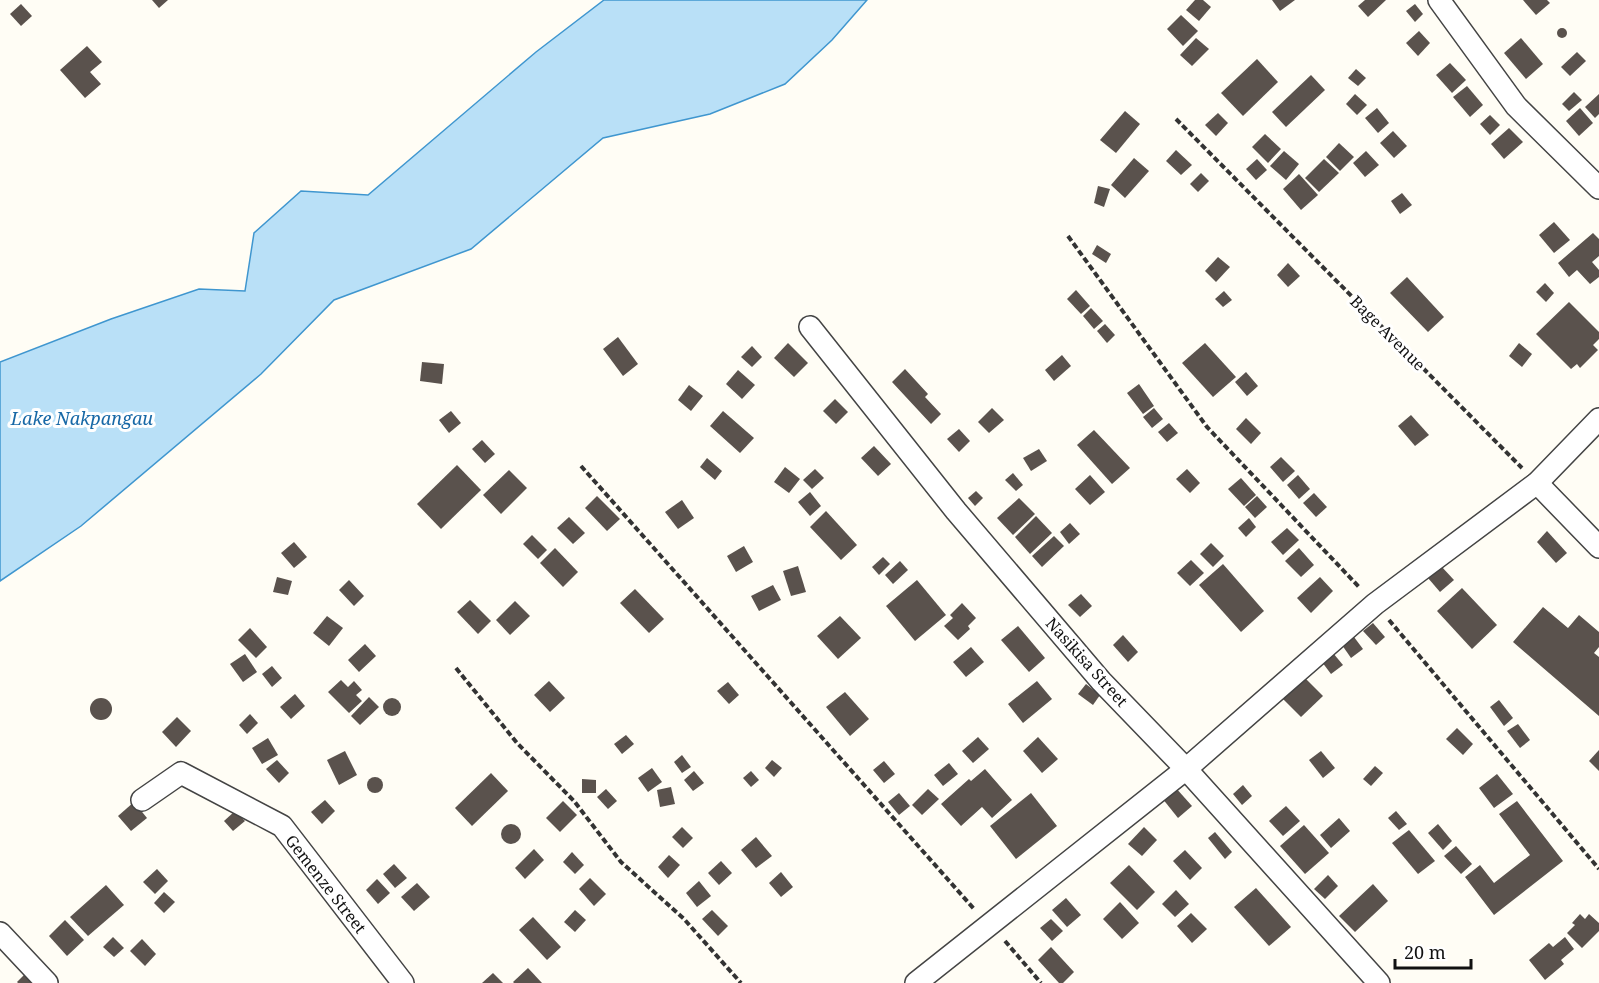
<svg xmlns="http://www.w3.org/2000/svg" width="1599" height="983" viewBox="0 0 1599 983" font-family="'Noto Serif',serif">
	<style>
		.water { fill: #b9e0f7; stroke: #3f96cf; stroke-width: 1.5 }
		.building { fill: #5a524d }
		.lines { fill: none; stroke-linecap: round; stroke-linejoin: round }
		.street-casing { stroke: #444; stroke-width: 24 }
		.path { stroke: #333; stroke-width: 4; stroke-dasharray: 6 3; stroke-linecap: butt }
		.street { stroke: #fff; stroke-width: 21 }
		.labels { text-anchor: middle; dominant-baseline: central; stroke-width: 6; stroke-linejoin: round; paint-order: stroke }
		.street-label { font-size: 16px; fill: #111; stroke: #fff }
		.water-label { font-size: 18px; font-style: italic; fill: #1768a6; stroke: #fff }
	</style>
	<rect width="100%" height="100%" fill="#fffdf5"/>
	<polygon class="water" points="604,0 867,0 832,40 785,84 710,114 603,138 471,249 334,300 261,374 81,526 0,581 0,362 111,319 199,289 245,291 254,233 301,191 368,195 536,52"/>
	<g class="building">
		<polygon points="152,0 168,0 159,8"/>
		<polygon points="1195,0 1203,0 1211,7 1199,21 1186,10"/>
		<polygon points="1272,0 1295,0 1280,11"/>
		<polygon points="1365,0 1386,0 1368,17 1358,6"/>
		<polygon points="1523,0 1547,0 1550,3 1536,15"/>
		<polygon points="21,4 32,16 21,26 10,14"/>
		<polygon points="1415,4 1423,14 1415,22 1406,11"/>
		<polygon points="1181,15 1198,31 1183,46 1167,29"/>
		<circle cx="1562" cy="33" r="5"/>
		<polygon points="1419,31 1430,43 1418,56 1406,43"/>
		<polygon points="1196,38 1209,49 1192,66 1180,55"/>
		<polygon points="1521,38 1543,64 1526,79 1504,53"/>
		<polygon points="87,46 102,62 90,72 101,84 85,98 60,70"/>
		<polygon points="1577,52 1586,61 1570,76 1561,67"/>
		<polygon points="1257,59 1278,82 1243,116 1221,93"/>
		<polygon points="1450,63 1466,80 1452,93 1436,75"/>
		<polygon points="1356,69 1366,78 1358,86 1348,78"/>
		<polygon points="1311,75 1325,90 1286,127 1272,112"/>
		<polygon points="1467,86 1483,105 1470,117 1453,97"/>
		<polygon points="1574,92 1582,100 1569,111 1562,104"/>
		<polygon points="1355,94 1367,105 1357,115 1346,104"/>
		<polygon points="1599,94 1599,114 1595,118 1585,107"/>
		<polygon points="1377,108 1389,123 1378,133 1365,118"/>
		<polygon points="1580,108 1593,123 1579,136 1566,121"/>
		<polygon points="1125,111 1140,124 1116,153 1100,140"/>
		<polygon points="1218,113 1228,123 1216,136 1205,125"/>
		<polygon points="1490,115 1500,125 1490,135 1480,124"/>
		<polygon points="1509,128 1523,142 1504,159 1491,144"/>
		<polygon points="1393,131 1407,146 1394,158 1380,143"/>
		<polygon points="1265,134 1281,149 1268,163 1252,147"/>
		<polygon points="1339,143 1354,157 1340,171 1326,157"/>
		<polygon points="1176,150 1192,165 1181,175 1166,161"/>
		<polygon points="1284,151 1299,164 1286,180 1270,166"/>
		<polygon points="1366,151 1379,165 1365,177 1353,163"/>
		<polygon points="1134,158 1149,171 1125,198 1111,185"/>
		<polygon points="1257,159 1267,170 1256,180 1246,169"/>
		<polygon points="1324,159 1339,173 1319,192 1305,178"/>
		<polygon points="1201,173 1209,181 1198,192 1190,184"/>
		<polygon points="1299,174 1318,195 1301,210 1283,189"/>
		<polygon points="1098,186 1110,189 1104,207 1094,203"/>
		<polygon points="1402,193 1412,205 1400,214 1391,201"/>
		<polygon points="1554,222 1570,240 1554,253 1539,235"/>
		<polygon points="1593,233 1599,239 1599,256 1592,262 1599,270 1599,277 1590,284 1577,270 1569,277 1558,263"/>
		<polygon points="1097,245 1111,254 1106,263 1092,254"/>
		<polygon points="1218,257 1230,267 1216,282 1205,271"/>
		<polygon points="1288,263 1300,276 1288,287 1277,275"/>
		<polygon points="1407,277 1444,317 1428,332 1390,293"/>
		<polygon points="1545,283 1554,293 1546,302 1536,292"/>
		<polygon points="1076,290 1090,306 1081,314 1067,299"/>
		<polygon points="1224,291 1232,300 1223,307 1215,299"/>
		<polygon points="1569,302 1599,332 1599,339 1593,345 1598,350 1580,368 1577,364 1571,369 1536,334"/>
		<polygon points="1091,308 1103,321 1094,329 1083,316"/>
		<polygon points="1105,324 1115,335 1107,343 1097,331"/>
		<polygon points="618,337 638,364 623,376 603,349"/>
		<polygon points="788,343 808,363 794,377 774,358"/>
		<polygon points="1205,343 1236,377 1213,397 1182,363"/>
		<polygon points="1519,343 1532,354 1522,367 1509,356"/>
		<polygon points="752,346 762,357 752,367 741,357"/>
		<polygon points="1062,355 1071,366 1054,381 1045,370"/>
		<polygon points="422,362 444,364 442,384 420,381"/>
		<polygon points="905,369 928,394 925,397 941,414 931,424 892,382"/>
		<polygon points="738,370 755,385 742,399 726,384"/>
		<polygon points="1246,372 1258,386 1247,396 1235,382"/>
		<polygon points="1139,384 1154,406 1143,414 1127,393"/>
		<polygon points="689,385 703,396 691,411 678,400"/>
		<polygon points="835,399 848,412 836,424 823,411"/>
		<polygon points="992,408 1004,420 989,433 978,422"/>
		<polygon points="1154,408 1163,419 1152,428 1143,417"/>
		<polygon points="451,411 461,423 449,433 439,420"/>
		<polygon points="723,411 754,438 740,453 710,426"/>
		<polygon points="1411,415 1429,435 1415,446 1398,426"/>
		<polygon points="1246,418 1261,433 1251,444 1236,429"/>
		<polygon points="1169,423 1178,433 1167,442 1158,432"/>
		<polygon points="959,429 970,441 959,452 947,439"/>
		<polygon points="1094,430 1130,468 1112,484 1077,445"/>
		<polygon points="482,440 495,454 485,463 472,449"/>
		<polygon points="874,446 891,464 878,476 861,458"/>
		<polygon points="1039,449 1047,461 1031,471 1023,458"/>
		<polygon points="1281,457 1295,471 1283,482 1270,467"/>
		<polygon points="707,458 722,471 715,480 700,467"/>
		<polygon points="457,465 481,490 441,529 417,504"/>
		<polygon points="785,467 800,479 789,493 774,482"/>
		<polygon points="815,469 824,478 812,489 803,480"/>
		<polygon points="1187,469 1200,483 1190,493 1176,479"/>
		<polygon points="509,470 527,488 501,514 483,495"/>
		<polygon points="1013,473 1023,485 1016,491 1005,480"/>
		<polygon points="1090,475 1105,492 1090,505 1075,489"/>
		<polygon points="1298,475 1310,489 1299,499 1287,485"/>
		<polygon points="1241,478 1256,495 1244,506 1228,489"/>
		<polygon points="976,491 983,498 975,506 968,498"/>
		<polygon points="810,492 821,506 810,516 798,502"/>
		<polygon points="1314,493 1327,507 1316,517 1303,503"/>
		<polygon points="597,496 620,519 607,531 585,508"/>
		<polygon points="1257,496 1267,507 1255,518 1245,507"/>
		<polygon points="1019,498 1035,514 1013,535 997,518"/>
		<polygon points="682,500 694,518 678,529 665,512"/>
		<polygon points="826,511 857,545 841,560 810,527"/>
		<polygon points="1036,516 1052,533 1030,554 1015,537"/>
		<polygon points="569,517 585,533 573,544 557,528"/>
		<polygon points="1249,518 1256,527 1246,537 1238,528"/>
		<polygon points="1070,523 1080,534 1069,544 1060,532"/>
		<polygon points="1287,528 1299,540 1283,555 1271,542"/>
		<polygon points="1547,531 1567,553 1556,563 1537,542"/>
		<polygon points="532,535 547,550 538,559 523,544"/>
		<polygon points="1054,536 1064,546 1042,567 1032,556"/>
		<polygon points="294,542 307,557 294,568 281,553"/>
		<polygon points="1211,543 1224,556 1213,567 1200,554"/>
		<polygon points="744,546 753,562 736,572 727,556"/>
		<polygon points="555,548 578,572 563,587 540,563"/>
		<polygon points="1299,548 1314,565 1301,577 1285,561"/>
		<polygon points="883,557 890,564 879,575 872,567"/>
		<polygon points="1191,560 1204,573 1190,586 1177,573"/>
		<polygon points="900,561 908,570 893,584 885,575"/>
		<polygon points="1223,564 1264,611 1241,632 1199,585"/>
		<polygon points="798,566 806,592 791,596 783,571"/>
		<polygon points="1441,566 1454,580 1440,592 1428,578"/>
		<polygon points="277,577 292,581 288,595 273,592"/>
		<polygon points="1320,577 1333,591 1311,613 1297,598"/>
		<polygon points="349,580 364,596 354,606 339,590"/>
		<polygon points="917,580 946,615 915,641 886,606"/>
		<polygon points="773,585 781,600 759,611 751,596"/>
		<polygon points="1462,588 1497,625 1472,649 1437,611"/>
		<polygon points="635,589 664,619 649,633 620,603"/>
		<polygon points="1081,594 1092,606 1080,617 1068,605"/>
		<polygon points="470,600 491,621 478,634 457,612"/>
		<polygon points="515,601 530,616 510,635 496,620"/>
		<polygon points="962,603 976,618 968,626 970,629 958,640 944,626 953,618 950,615"/>
		<polygon points="1543,607 1568,628 1579,615 1599,632 1599,647 1594,653 1599,657 1599,716 1513,642"/>
		<polygon points="327,616 343,628 329,646 313,633"/>
		<polygon points="840,616 861,638 838,659 817,636"/>
		<polygon points="1373,623 1385,637 1376,645 1363,631"/>
		<polygon points="1018,626 1045,658 1029,672 1001,640"/>
		<polygon points="250,628 267,647 256,658 238,640"/>
		<polygon points="1123,635 1138,652 1128,662 1113,645"/>
		<polygon points="1354,637 1363,649 1351,658 1342,645"/>
		<polygon points="365,644 376,656 359,672 348,660"/>
		<polygon points="971,647 984,662 966,677 953,662"/>
		<polygon points="1333,653 1343,665 1331,674 1322,662"/>
		<polygon points="245,654 257,672 243,682 230,664"/>
		<polygon points="272,666 282,678 272,687 262,674"/>
		<polygon points="1305,678 1323,696 1301,717 1283,699"/>
		<polygon points="341,680 348,687 354,681 362,690 356,695 362,701 349,713 328,692"/>
		<polygon points="549,681 565,698 550,712 534,695"/>
		<polygon points="1037,681 1052,699 1023,723 1008,704"/>
		<polygon points="728,682 739,695 729,704 717,691"/>
		<polygon points="1086,684 1100,695 1093,705 1078,694"/>
		<polygon points="845,692 869,719 850,736 826,707"/>
		<polygon points="295,694 305,706 291,719 280,707"/>
		<polygon points="369,697 379,707 360,725 351,716"/>
		<circle cx="101" cy="709" r="11"/>
		<circle cx="392" cy="707" r="9"/>
		<polygon points="1499,700 1513,718 1504,726 1490,707"/>
		<polygon points="250,714 258,723 247,734 239,725"/>
		<polygon points="177,717 191,731 176,747 162,732"/>
		<polygon points="1518,724 1530,740 1520,748 1507,731"/>
		<polygon points="1457,728 1473,744 1463,755 1446,739"/>
		<polygon points="626,735 634,744 622,754 614,744"/>
		<polygon points="978,737 989,749 973,763 962,751"/>
		<polygon points="1038,737 1058,759 1042,773 1023,751"/>
		<polygon points="268,738 278,755 262,764 252,748"/>
		<polygon points="1599,750 1599,771 1589,761"/>
		<polygon points="345,751 357,775 339,785 327,760"/>
		<polygon points="1321,751 1335,768 1323,778 1309,760"/>
		<polygon points="682,755 691,767 682,773 674,762"/>
		<polygon points="277,760 289,773 279,783 266,769"/>
		<polygon points="772,760 782,768 774,777 765,768"/>
		<polygon points="884,761 895,774 884,783 873,770"/>
		<polygon points="949,763 958,774 943,786 934,775"/>
		<polygon points="1375,766 1383,773 1371,786 1363,779"/>
		<polygon points="652,768 662,782 648,792 638,778"/>
		<polygon points="985,769 1012,800 992,818 982,807 961,826 941,804 969,779 971,781"/>
		<polygon points="694,771 704,783 693,791 684,780"/>
		<polygon points="751,771 759,780 751,787 743,778"/>
		<polygon points="491,773 508,791 472,826 455,808"/>
		<polygon points="1497,774 1513,794 1494,808 1479,788"/>
		<circle cx="375" cy="785" r="8"/>
		<polygon points="582,779 596,780 596,793 582,793"/>
		<polygon points="1243,785 1252,796 1242,805 1233,794"/>
		<polygon points="671,787 675,804 660,807 657,790"/>
		<polygon points="1175,787 1192,806 1178,818 1162,798"/>
		<polygon points="606,789 617,801 608,809 597,797"/>
		<polygon points="928,789 939,799 922,815 912,805"/>
		<polygon points="899,793 910,806 899,815 888,802"/>
		<polygon points="1031,793 1057,826 1016,859 990,826"/>
		<polygon points="325,800 335,811 322,824 311,812"/>
		<polygon points="563,801 577,815 560,832 546,818"/>
		<polygon points="1517,801 1563,861 1494,915 1465,877 1480,865 1494,883 1530,855 1499,814"/>
		<polygon points="134,802 147,818 131,831 118,816"/>
		<polygon points="1286,806 1300,821 1283,836 1269,821"/>
		<polygon points="235,811 245,821 233,831 224,821"/>
		<polygon points="1396,811 1407,824 1399,830 1388,818"/>
		<polygon points="1339,818 1350,831 1331,848 1320,835"/>
		<polygon points="1438,824 1452,841 1443,850 1428,833"/>
		<circle cx="511" cy="834" r="10"/>
		<polygon points="1304,825 1329,853 1305,874 1280,846"/>
		<polygon points="682,827 693,838 683,848 672,837"/>
		<polygon points="1144,827 1157,840 1142,856 1128,844"/>
		<polygon points="1409,830 1435,861 1418,874 1392,843"/>
		<polygon points="1215,832 1232,852 1225,859 1208,838"/>
		<polygon points="756,837 772,856 756,868 741,850"/>
		<polygon points="1456,846 1472,864 1461,874 1444,856"/>
		<polygon points="534,849 544,860 525,879 515,868"/>
		<polygon points="1185,850 1202,868 1190,880 1173,861"/>
		<polygon points="572,852 584,865 575,874 563,862"/>
		<polygon points="669,855 680,865 668,878 658,867"/>
		<polygon points="721,861 732,873 719,885 708,873"/>
		<polygon points="394,864 407,878 395,888 383,874"/>
		<polygon points="1129,865 1155,892 1137,910 1110,883"/>
		<polygon points="157,869 168,881 155,894 143,882"/>
		<polygon points="781,872 793,887 781,897 769,883"/>
		<polygon points="1328,875 1338,886 1325,899 1314,889"/>
		<polygon points="590,878 606,894 594,906 579,889"/>
		<polygon points="377,879 390,893 378,904 366,890"/>
		<polygon points="699,881 711,896 697,907 686,893"/>
		<polygon points="417,883 430,897 414,911 401,897"/>
		<polygon points="1373,884 1388,901 1355,932 1339,916"/>
		<polygon points="106,885 124,905 88,936 70,917"/>
		<polygon points="1256,888 1291,927 1269,946 1234,907"/>
		<polygon points="1176,890 1189,904 1175,917 1162,904"/>
		<polygon points="164,892 175,902 164,913 154,903"/>
		<polygon points="1066,898 1081,915 1067,927 1052,910"/>
		<polygon points="1120,902 1139,923 1122,939 1103,919"/>
		<polygon points="575,910 586,920 575,932 564,922"/>
		<polygon points="712,910 728,926 718,936 702,919"/>
		<polygon points="1191,913 1207,929 1192,943 1177,926"/>
		<polygon points="1580,914 1585,919 1589,914 1599,923 1599,931 1582,948 1567,933 1575,925 1572,923"/>
		<polygon points="533,917 561,947 547,960 519,930"/>
		<polygon points="1051,919 1063,931 1052,941 1040,928"/>
		<polygon points="65,920 84,940 67,956 49,936"/>
		<polygon points="113,937 124,948 114,957 103,947"/>
		<polygon points="1565,937 1574,949 1561,960 1564,964 1545,980 1529,960 1549,943 1553,947"/>
		<polygon points="142,939 156,954 145,966 130,951"/>
		<polygon points="1051,947 1074,972 1063,983 1059,983 1038,960"/>
		<polygon points="528,968 542,983 514,983 513,982"/>
		<polygon points="26,973 36,983 18,983 17,982"/>
		<polygon points="493,973 503,983 482,983"/>
	</g>
	<g class="lines">
		<defs>
			<g id="street">
				<polyline points="1439,0 1516,106 1599,188"/>
				<polyline points="810,327 956,511 1101,681 1186,769 1379,983"/>
				<polyline points="1537,483 1599,547"/>
				<polyline points="142,800 181,773 282,826 403,983"/>
				<polyline points="0,933 47,983"/>
				<polyline points="916,983 1186,769 1375,604 1537,483 1599,419"/>
			</g>
		</defs>
		<use href="#street" class="street-casing"/>
		<g class="path">
			<polyline points="1176,119 1522,468"/>
			<polyline points="1068,236 1207,427 1360,588"/>
			<polyline points="581,466 975,910"/>
			<polyline points="1389,620 1599,869"/>
			<polyline points="456,668 517,743 574,801 621,862 684,919 741,983"/>
			<polyline points="1005,941 1041,983"/>
		</g>
		<use href="#street" class="street"/>
	</g>
	<g class="labels">
		<g class="street-label">
			<text transform="translate(1388 333) rotate(45)">Bage Avenue</text>
			<text transform="translate(1087 662) rotate(48)">Nasikisa Street</text>
			<text transform="translate(326 884) rotate(52)">Gemenze Street</text>
		</g>
		<g class="water-label">
			<text x="82" y="418">Lake Nakpangau</text>
		</g>
	</g>
	<path d="M1395 959v9h76v-9" fill="none" stroke="#111111" stroke-width="3"/>
	<text x="1404" y="959" font-size="18" fill="#111111" stroke="#ffffff" stroke-width="4.5" paint-order="stroke">20 m</text>
</svg>
